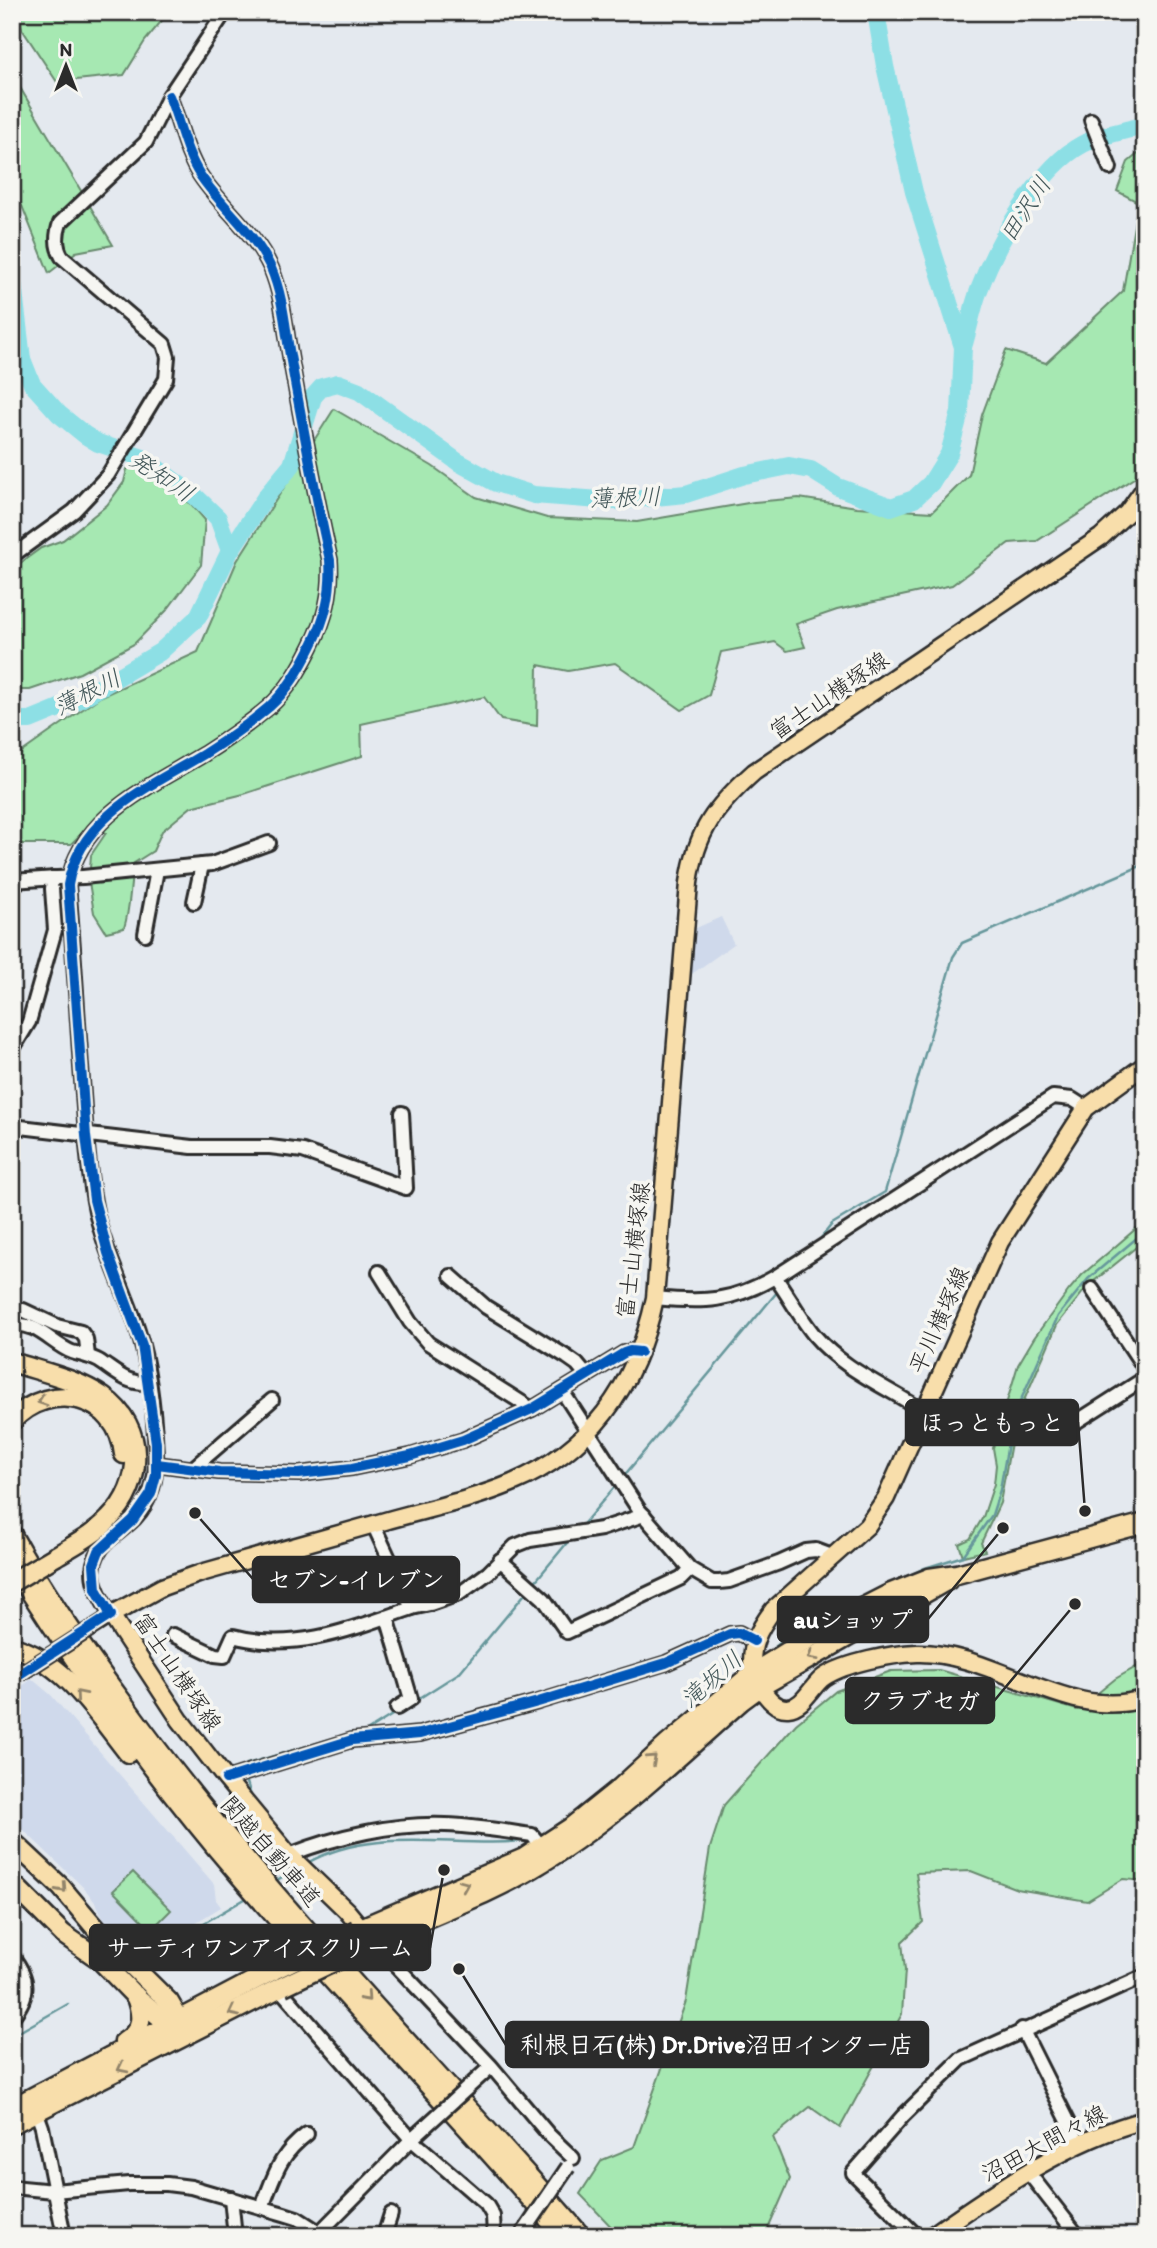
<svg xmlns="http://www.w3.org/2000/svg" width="1157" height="2248" viewBox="0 0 1157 2248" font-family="Itim,'Klee One',sans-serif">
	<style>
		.built { fill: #cfd9eb }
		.green { fill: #a6e8b2; stroke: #688a6e; stroke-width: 2 }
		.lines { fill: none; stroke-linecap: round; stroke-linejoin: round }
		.stream { stroke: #66979b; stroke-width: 2.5 }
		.river { stroke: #8ddfe5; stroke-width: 18 }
		.minor-casing { stroke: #2b2b2b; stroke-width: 18 }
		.major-casing { stroke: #2b2b2b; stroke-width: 21 }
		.highway-casing { stroke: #2b2b2b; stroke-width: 23 }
		.minor { stroke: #f6f6f2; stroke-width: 12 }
		.major { stroke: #f8deab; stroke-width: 16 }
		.highway { stroke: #f8deab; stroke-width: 18 }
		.minor-bridge-casing { stroke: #2b2b2b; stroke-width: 18; stroke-linecap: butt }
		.highway-bridge-casing { stroke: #2b2b2b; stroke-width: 23; stroke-linecap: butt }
		.minor-bridge { stroke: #f6f6f2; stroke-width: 12 }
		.highway-bridge { stroke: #f8deab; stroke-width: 18 }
		.cycleway-casing { stroke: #f6f6f2; stroke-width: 15 }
		.cycleway { stroke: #0057b8; stroke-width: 10 }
		.oneway { stroke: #92846b }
		.labels { text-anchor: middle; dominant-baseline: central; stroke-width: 7; stroke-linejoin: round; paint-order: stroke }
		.street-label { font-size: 23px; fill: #2b2b2b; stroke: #f6f6f2 }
		.water-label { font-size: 24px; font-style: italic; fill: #44585a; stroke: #f6f6f2 }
		.leader { fill: none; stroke: #2b2b2b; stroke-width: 2.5 }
		.callout-dot { fill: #2b2b2b; stroke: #f6f6f2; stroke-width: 2.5 }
		.callout { fill: #2b2b2b; stroke: #2b2b2b; stroke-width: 2.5 }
		.callout-label { font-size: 24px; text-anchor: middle; font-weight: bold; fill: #fff }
	</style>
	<rect width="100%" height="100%" fill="#e4e9ef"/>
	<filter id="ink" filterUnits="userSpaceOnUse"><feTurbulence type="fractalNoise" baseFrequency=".0143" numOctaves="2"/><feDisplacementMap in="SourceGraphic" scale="14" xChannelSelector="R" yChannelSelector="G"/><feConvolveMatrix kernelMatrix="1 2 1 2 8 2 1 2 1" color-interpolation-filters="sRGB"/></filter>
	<g filter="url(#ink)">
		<g class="built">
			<polygon points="721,917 734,944 689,976 694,929"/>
			<polygon points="32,1679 51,1695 214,1884 216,1900 221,1907 138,1958 109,1930 97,1905 85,1889 12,1819 12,1693"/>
		</g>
		<g class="green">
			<polygon points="18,12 169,12 145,41 124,75 57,82 22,29"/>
			<polygon points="12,74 113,245 76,252 49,273 22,206 12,199"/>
			<path d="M1145,148V467L1137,476L1037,541L1009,543L952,585L837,610L796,624L805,647L787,651L775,642L721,652L709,695L682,710L615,663L568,671L538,665L537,726L501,720L484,697L361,724L362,756L244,794L191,807L162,831L153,851L134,863C129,887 131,906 124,928L106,932L94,913L89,882L91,855L106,833L90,825L71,844H12V759L100,697L198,652L237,561L334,409L432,466L476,497L547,518L637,522L754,502L799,498L857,507L932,512L969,475L982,415L1006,350L1046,363L1123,291L1138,202L1117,191L1128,162Z"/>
			<polygon points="135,467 191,504 205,520 201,565 167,610 134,644 80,673 30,690 12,690 12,569 41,548 63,540 107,505 124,482 127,469"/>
			<polygon points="1145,1221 1145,1240 1088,1286 1057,1325 1015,1421 1000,1503 981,1543 985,1551 963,1556 959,1544 970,1539 983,1517 994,1484 996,1465 993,1448 1018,1365 1034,1338 1069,1290 1082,1275"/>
			<polygon points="1145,1662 1145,1881 1123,1879 1087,1901 1017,1889 971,1871 916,1873 923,1922 902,1942 905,1970 902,2014 840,2128 810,2107 773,2137 790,2179 768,2229 768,2236 620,2236 580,2194 602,2160 634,2147 686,2001 710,1848 724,1805 796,1724 836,1691 891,1671 939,1670 1077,1710 1115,1679"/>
			<polygon points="133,1872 171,1910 151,1930 113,1891"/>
		</g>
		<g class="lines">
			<g class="stream">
				<polyline points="817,1243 832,1224 885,1192 953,957 962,943 1145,864"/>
				<polyline points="784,1283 796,1270"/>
				<polyline points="623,1477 778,1291"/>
				<polyline points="580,1528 616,1485"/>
				<polyline points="533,1584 571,1538"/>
				<polyline points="763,1657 780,1643 838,1608 925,1568 963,1556 992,1515 1000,1490 1012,1420 1058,1316 1088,1279 1145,1231"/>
				<polyline points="415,1701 459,1673 529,1589"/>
				<polyline points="246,1768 247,1764 351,1733 365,1732 397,1712"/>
				<polyline points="246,1779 252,1799"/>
				<polyline points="285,1838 295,1849"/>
				<path d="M307,1863C377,1824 457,1850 531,1840"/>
				<polyline points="274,1882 295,1869"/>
				<polyline points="141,1960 250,1896"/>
				<polyline points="12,2036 68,2004"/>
			</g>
			<g class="river">
				<polyline points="12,274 22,359 32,384 59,414 85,435 98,443 143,458 196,497 218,518 230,551"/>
				<path d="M963,347C969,328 972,308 979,290C996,244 1039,167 1083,144C1101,135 1125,131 1145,125"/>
				<polyline points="12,720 30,720 79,700 160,652 198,617 230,551 267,495 292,465 313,397 322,387 338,383 359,391 458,462 496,483 534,495 613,501 686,494 744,475 789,466 811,470 838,487 891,507 914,499 931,483 949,454 960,412 963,347 914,192 885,66 876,12"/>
			</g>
			<defs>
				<g id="minor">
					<polyline points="1091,120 1110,168"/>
					<path d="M12,556L74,511L108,475L166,379L168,357L164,344L62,257C55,246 56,235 60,223L146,142L169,96L225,12"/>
					<polyline points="83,877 212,864 269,843"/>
					<polyline points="12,881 57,878"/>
					<polyline points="194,902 202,865"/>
					<polyline points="145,934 157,870"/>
					<polyline points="12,1050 29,1022 55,930 52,889 53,878"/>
					<polyline points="12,1126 192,1147 270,1147 303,1151 406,1188 402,1113"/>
					<polyline points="379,1272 410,1322 428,1343 532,1409"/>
					<polyline points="451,1276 486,1307 567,1357 577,1364 587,1376"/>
					<path d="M775,1277C789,1296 800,1318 815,1336C844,1370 887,1387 923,1411"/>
					<polyline points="1092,1289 1145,1369"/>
					<path d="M655,1298C705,1303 731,1302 775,1277L1053,1097L1072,1099L1086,1108"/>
					<polyline points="12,1309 23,1310 57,1326 81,1332 86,1339 88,1356"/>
					<path d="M12,1325C38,1322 50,1343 72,1352C81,1355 90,1356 99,1361C116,1372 127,1384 148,1383"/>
					<polyline points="562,1391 639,1510 690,1569 712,1582 719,1582 729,1581 779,1563 806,1551 816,1550 832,1556"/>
					<polyline points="1062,1431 1145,1378"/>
					<polyline points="157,1464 219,1472 299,1474 352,1468 410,1456 463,1440 532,1409 624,1353 630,1351 640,1352"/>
					<polyline points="192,1469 272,1400"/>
					<polyline points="373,1524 412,1608 430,1604 459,1594 488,1573 515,1546 530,1540 601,1529 644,1515"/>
					<polyline points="500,1560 544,1599 567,1632 681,1578 690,1569"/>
					<polyline points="387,1617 411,1699 397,1708"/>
					<path d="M106,1618L111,1615C94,1589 82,1565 109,1540C117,1533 126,1527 134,1519C152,1500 157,1478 156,1452C154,1412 150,1369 138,1331C124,1288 102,1247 94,1201C87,1162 85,1121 82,1080C77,1015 74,950 68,885C79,816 151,786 204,754C226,740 249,724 269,707C288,690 300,669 311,647C326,618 332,592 330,560C315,494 303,427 291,361C285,329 284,299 271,268C254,231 222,208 200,175C185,152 180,122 169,96"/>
					<path d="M173,1635L215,1655L224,1656L233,1636C294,1653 355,1628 412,1608"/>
					<polyline points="226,1779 352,1740 420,1734 538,1702 666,1663 730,1634 739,1633 754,1641"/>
					<path d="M289,1855C337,1836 394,1823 446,1825C475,1826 504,1831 532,1835L542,1847"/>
					<polyline points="371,1939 491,2066 549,2135 573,2158"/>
					<path d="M12,1956C29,1978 31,1994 12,2017"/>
					<polyline points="279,1988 411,2139 486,2204 493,2216 494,2236"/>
					<polyline points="1022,2029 1080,2145"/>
					<polyline points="34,2105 42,2127 64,2236"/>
					<polyline points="1028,2172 1078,2236"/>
					<polyline points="12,2187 54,2191 129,2184 167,2184 191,2187 284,2214 297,2218 319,2232"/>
					<polyline points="231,2198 235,2236"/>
					<path d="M262,2207C275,2175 278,2156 307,2134"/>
					<polyline points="316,2236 416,2135"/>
					<polyline points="384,2236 391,2214"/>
					<polyline points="917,2236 853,2173 903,2116 961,2059 1145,1976"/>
				</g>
				<g id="major">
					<path d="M753,1673C749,1647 758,1630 773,1610L867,1526L886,1498L1000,1242L1086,1108L1145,1065"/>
					<path d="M760,1687C767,1697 775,1709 788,1708C804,1707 812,1685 824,1677C845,1663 891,1654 917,1653C992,1651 1071,1724 1145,1698"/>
					<path d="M361,1928L347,1911L289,1855L226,1779L180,1720L111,1615L162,1587L201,1573C262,1556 323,1538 385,1521C427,1509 472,1500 512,1483C593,1449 637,1383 655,1298L689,883C696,831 716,806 754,772L1101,537L1127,513L1145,488"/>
					<path d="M931,2236C994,2192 1070,2139 1145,2120"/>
				</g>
				<g id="highway">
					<path d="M12,1362C42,1372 77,1379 103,1397C146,1427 144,1484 109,1519C94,1535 74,1545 56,1556"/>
					<path d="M12,1421C50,1379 118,1395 124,1454"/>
					<path d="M12,1535C45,1595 85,1652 126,1707C263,1896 429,2060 581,2236"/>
					<path d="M12,1563C80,1672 156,1778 240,1876C345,1998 458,2113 563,2236"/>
					<path d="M12,1647C64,1660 97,1714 128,1753"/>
					<polyline points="12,1841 61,1887 105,1939 169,2002 179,2019 181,2030"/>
					<polyline points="12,1883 63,1934 99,1959 134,1995 178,2032"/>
					<polyline points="356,1930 524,1858 570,1828 621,1787 668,1744 753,1673 842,1618 891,1593 929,1578 957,1574 1145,1523"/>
					<path d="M369,1945C422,1917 481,1899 533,1868C610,1823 674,1760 741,1701L760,1687L948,1580"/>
					<path d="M124,2042C144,2030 143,2015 135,1995"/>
					<polyline points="12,2108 274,1970"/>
					<polyline points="12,2124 283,1986"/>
				</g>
			</defs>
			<use href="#minor" class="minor-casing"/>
			<use href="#major" class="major-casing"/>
			<use href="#highway" class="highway-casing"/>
			<use href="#minor" class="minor"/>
			<use href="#major" class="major"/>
			<use href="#highway" class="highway"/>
			<defs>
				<g id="minor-bridge">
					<polyline points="57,878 83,877"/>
					<polyline points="20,1674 103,1621"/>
					<polyline points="416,2135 486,2071"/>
					<polyline points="521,2236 568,2167"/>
				</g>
				<g id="highway-bridge">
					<polyline points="12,1582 56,1556"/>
					<polyline points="274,1970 356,1930"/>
					<polyline points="283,1986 369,1945"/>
				</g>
			</defs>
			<use href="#minor-bridge" class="minor-bridge-casing"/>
			<use href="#highway-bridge" class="highway-bridge-casing"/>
			<use href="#minor-bridge" class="minor-bridge"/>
			<use href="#highway-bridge" class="highway-bridge"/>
			<defs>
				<g id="cycleway">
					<polyline points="157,1464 219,1472 299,1474 352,1468 410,1456 463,1440 532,1409 624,1353 630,1351 640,1352"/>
					<path d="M12,1679L111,1615L96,1589L94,1564L99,1551L133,1520L151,1494L156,1475V1443L142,1345L108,1253L94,1200L86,1136L68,885C79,816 151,786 204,754C226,740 249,724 269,707C288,690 300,669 311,647C326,618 332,592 330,560C315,494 303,427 291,361C285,329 284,299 271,268C254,231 222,208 200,175C185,152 180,122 169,96"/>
					<polyline points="226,1779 352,1740 420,1734 538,1702 666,1663 730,1634 739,1633 754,1641"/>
				</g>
			</defs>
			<use href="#cycleway" class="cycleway-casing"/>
			<use href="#cycleway" class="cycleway"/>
		</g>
		<defs><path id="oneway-chevron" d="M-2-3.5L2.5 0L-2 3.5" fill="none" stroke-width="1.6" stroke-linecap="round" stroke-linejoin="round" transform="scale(1.75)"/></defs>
		<g class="oneway">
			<use href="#oneway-chevron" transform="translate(42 1401) rotate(161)"/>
			<use href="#oneway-chevron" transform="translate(812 1656) rotate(150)"/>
			<use href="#oneway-chevron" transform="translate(80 1695) rotate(-131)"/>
			<use href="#oneway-chevron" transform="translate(652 1759) rotate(-43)"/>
			<use href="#oneway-chevron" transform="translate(464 1885) rotate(-23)"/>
			<use href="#oneway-chevron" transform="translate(62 1888) rotate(48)"/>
			<use href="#oneway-chevron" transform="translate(366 1997) rotate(48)"/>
			<use href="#oneway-chevron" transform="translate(233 2012) rotate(153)"/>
			<use href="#oneway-chevron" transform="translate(122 2068) rotate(153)"/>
		</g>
	</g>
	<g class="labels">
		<g class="street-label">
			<text transform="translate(829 695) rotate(-34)">富士山横塚線</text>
			<text transform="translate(633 1250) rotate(-83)">富士山横塚線</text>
			<text transform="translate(939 1320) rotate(-66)">平川横塚線</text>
			<text transform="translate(178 1672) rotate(56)">富士山横塚線</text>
			<text transform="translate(271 1851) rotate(49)">関越自動車道</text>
			<text transform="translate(1044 2143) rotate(-28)">沼田大間々線</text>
		</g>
		<g class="water-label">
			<text transform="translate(1025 209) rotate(-57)">田沢川</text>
			<text transform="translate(162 476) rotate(34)">発知川</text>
			<text transform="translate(625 497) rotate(-2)">薄根川</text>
			<text transform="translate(87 692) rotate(-27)">薄根川</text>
			<text transform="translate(711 1679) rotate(-41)">滝坂川</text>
		</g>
	</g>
	<path class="leader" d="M1085 1511L1078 1422M195 1513L253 1579M1003 1528L928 1619M1075 1604L994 1701M444 1870L430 1948M459 1969L506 2045"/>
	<g class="callout-dot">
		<circle cx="1085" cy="1511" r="7"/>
		<circle cx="195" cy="1513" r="7"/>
		<circle cx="1003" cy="1528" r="7"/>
		<circle cx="1075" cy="1604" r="7"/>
		<circle cx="444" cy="1870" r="7"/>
		<circle cx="459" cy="1969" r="7"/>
	</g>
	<g class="callout">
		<rect x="906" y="1400" width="172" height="45" rx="7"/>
		<rect x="253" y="1557" width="206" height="45" rx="7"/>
		<rect x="778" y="1597" width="150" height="45" rx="7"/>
		<rect x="846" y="1678" width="148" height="45" rx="7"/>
		<rect x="90" y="1925" width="340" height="45" rx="7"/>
		<rect x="506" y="2022" width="422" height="45" rx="7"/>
	</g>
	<g class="callout-label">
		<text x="992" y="1431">ほっともっと</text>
		<text x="356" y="1588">セブン-イレブン</text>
		<text x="853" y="1628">auショップ</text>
		<text x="920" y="1709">クラブセガ</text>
		<text x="260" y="1956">サーティワンアイスクリーム</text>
		<text x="717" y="2053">利根日石(株) Dr.Drive沼田インター店</text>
	</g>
	<rect width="1157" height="2248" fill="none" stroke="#f6f6f2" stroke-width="42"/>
	<rect x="21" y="21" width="1115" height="2206" fill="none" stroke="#2b2b2b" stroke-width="2.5" filter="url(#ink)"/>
	<g transform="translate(66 66)" stroke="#f6f6f2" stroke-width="5" paint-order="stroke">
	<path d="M0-5L12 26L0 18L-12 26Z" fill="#2b2b2b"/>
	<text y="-10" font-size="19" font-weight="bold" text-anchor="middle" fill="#2b2b2b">N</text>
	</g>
</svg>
